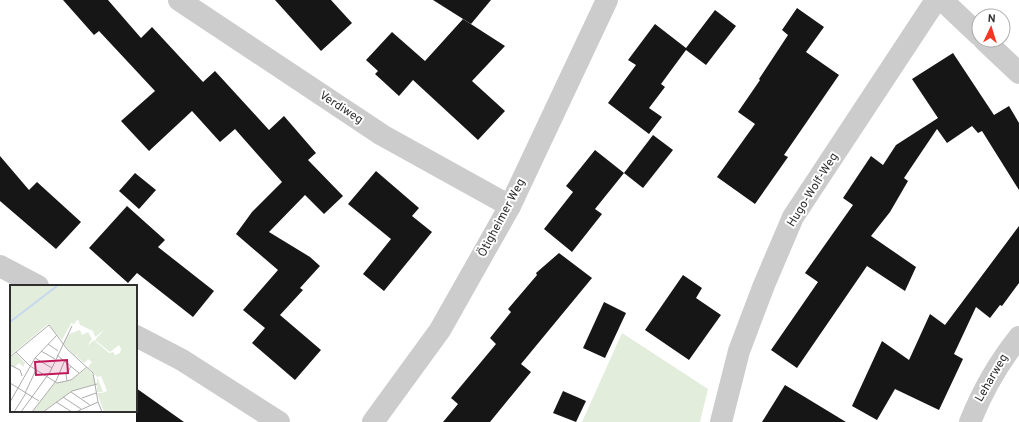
<svg xmlns="http://www.w3.org/2000/svg" width="1019" height="422" viewBox="0 0 1019 422" font-family="Overpass,sans-serif">
	<style>
		.green { fill: #e2eddb }
		.building { fill: #161616 }
		.lines { fill: none; stroke-linecap: round; stroke-linejoin: round }
		.minor { stroke: #ccc; stroke-width: 22 }
		.labels { text-anchor: middle; dominant-baseline: central; stroke-width: 4; stroke-linejoin: round; paint-order: stroke }
		.street-label { font-size: 12px; fill: #2f2f2f; stroke: #fff }
		.inset-river { fill: none; stroke: #c6d8ef; stroke-width: 2 }
		.inset-road { fill: none; stroke: #acacac; stroke-width: 1 }
		.view { fill: #c2185b; fill-opacity: 0.15; stroke: #c2185b; stroke-width: 2 }
		.inset-edge { fill: none; stroke: #2f2f2f; stroke-width: 2 }
	</style>
	<rect width="100%" height="100%" fill="#fff"/>
	<polygon class="green" points="622,333 708,389 700,422 582,422"/>
	<g class="building">
		<polygon points="63,0 108,0 141,38 152,27 203,82 215,71 269,130 284,116 316,153 308,160 343,196 324,214 305,195 269,232 310,257 320,266 300,288 303,290 280,315 321,350 295,380 252,343 265,328 243,310 278,270 236,234 252,212 282,182 235,129 220,142 192,111 149,151 121,121 155,91 99,31 94,35"/>
		<polygon points="275,0 331,0 352,23 321,51"/>
		<polygon points="433,0 491,0 471,24"/>
		<polygon points="797,8 824,27 806,52 839,75 784,155 788,157 755,204 717,177 755,124 738,112 760,80 759,79 788,35 782,30"/>
		<polygon points="715,10 736,26 706,65 686,50 661,84 665,87 649,108 662,117 649,134 608,103 636,65 628,60 655,24 686,48"/>
		<polygon points="463,19 505,46 472,81 505,111 478,140 413,80 399,96 375,74 378,71 366,60 392,32 425,61"/>
		<polygon points="953,53 994,115 1009,106 1019,123 1019,190 982,131 978,133 972,126 947,143 937,129 904,178 908,181 890,212 871,236 916,267 905,291 867,266 797,368 771,350 818,282 805,273 853,205 843,198 871,156 883,165 896,145 938,118 912,79"/>
		<polygon points="653,135 673,150 643,188 624,173"/>
		<polygon points="595,150 624,173 595,209 602,214 572,252 544,229 573,192 566,186"/>
		<polygon points="0,156 29,190 37,182 81,222 56,249 0,201"/>
		<polygon points="376,171 419,208 412,216 432,232 384,291 363,274 391,239 348,204"/>
		<polygon points="135,173 156,190 139,209 119,191"/>
		<polygon points="127,206 165,240 158,247 214,291 193,317 137,273 128,283 89,248"/>
		<polygon points="1019,226 1019,283 1002,306 1000,305 990,318 976,307 954,354 963,359 939,410 895,389 877,420 852,406 882,341 909,360 930,314 945,325"/>
		<polygon points="559,253 592,278 521,364 531,372 490,422 443,422 458,404 451,398 496,344 490,338 511,312 508,309 537,275 536,273"/>
		<polygon points="683,275 702,288 696,298 721,315 689,360 645,330"/>
		<polygon points="604,302 626,313 605,358 583,348"/>
		<polygon points="785,385 846,422 762,422"/>
		<polygon points="136,388 184,422 136,422"/>
		<polygon points="563,391 586,401 576,422 553,413"/>
	</g>
	<g class="lines">
		<g class="minor">
			<polyline points="179,0 382,135 510,206"/>
			<polyline points="942,0 979,35"/>
			<polyline points="984,40 1019,73"/>
			<polyline points="0,266 38,286"/>
			<polyline points="136,336 182,360 279,422"/>
			<polyline points="373,422 440,330 510,206 607,0"/>
			<polyline points="721,422 739,351 764,285 793,217 936,0"/>
			<path d="M970,422C982,392 999,362 1019,337"/>
		</g>
	</g>
	<g class="labels">
		<g class="street-label">
			<text transform="translate(341 108) rotate(33)">Verdiweg</text>
			<text transform="translate(813 190) rotate(-58)">Hugo-Wolf-Weg</text>
			<text transform="translate(502 218) rotate(-62)">Ötigheimer Weg</text>
			<text transform="translate(992 378) rotate(-60)">Leharweg</text>
		</g>
	</g>
	<g transform="translate(10 285)">
		<rect width="127" height="127" fill="#fff"/>
		<path d="M0,0H127V127H94L87,108H92L97,106L91,91L87,92L93,107H87V92L78,82L82,77L78,74L74,78L66,71L84,55L99,68L103,67L105,70L110,68L111,64L109,60L100,67L85,55L95,44L85,52L83,46L70,40L68,34L63,40L62,37L52,55L38,39L0,71ZM70,45L72,50L78,47L82,54L76,63L65,71L53,58L59,49ZM6,68L15,78L13,82L9,78L5,82L0,80V73ZM77,83L83,90L86,99L62,106L32,127H22L45,98L60,96Z" fill="#e2eddb"/>
		<path class="inset-river" d="M0,37L47,1"/>
		<path class="inset-road" d="M38,59L48,66M31,66L45,74M6,67L20,81L47,98L61,95L77,82M47,70L69,88M0,72L39,40L57,64L83,88L88,117L92,127M25,73L42,83M0,80L10,85L12,91M57,96L56,90L61,81M0,98L29,116M61,107L80,120M15,108L26,85M53,112L71,124M72,113L86,108M0,117L25,73L47,50M46,117L62,127M4,127L16,108M11,127L40,87L62,41M22,127L46,96L55,75M33,127L62,106L87,99M66,127L88,117"/>
		<path class="view" d="M57,75L58,88L26,90L25,77Z"/>
		<rect width="127" height="127" class="inset-edge"/>
	</g>
	<g transform="translate(991 28) rotate(4)"><circle r="19" fill="#ffffff" stroke="#acacac"/>
	<path d="M0-3L7 15L0 10L-7 15Z" fill="#f33623"/>
	<text y="-6" font-size="11" font-weight="bold" text-anchor="middle" fill="#2f2f2f">N</text>
	</g>
</svg>
